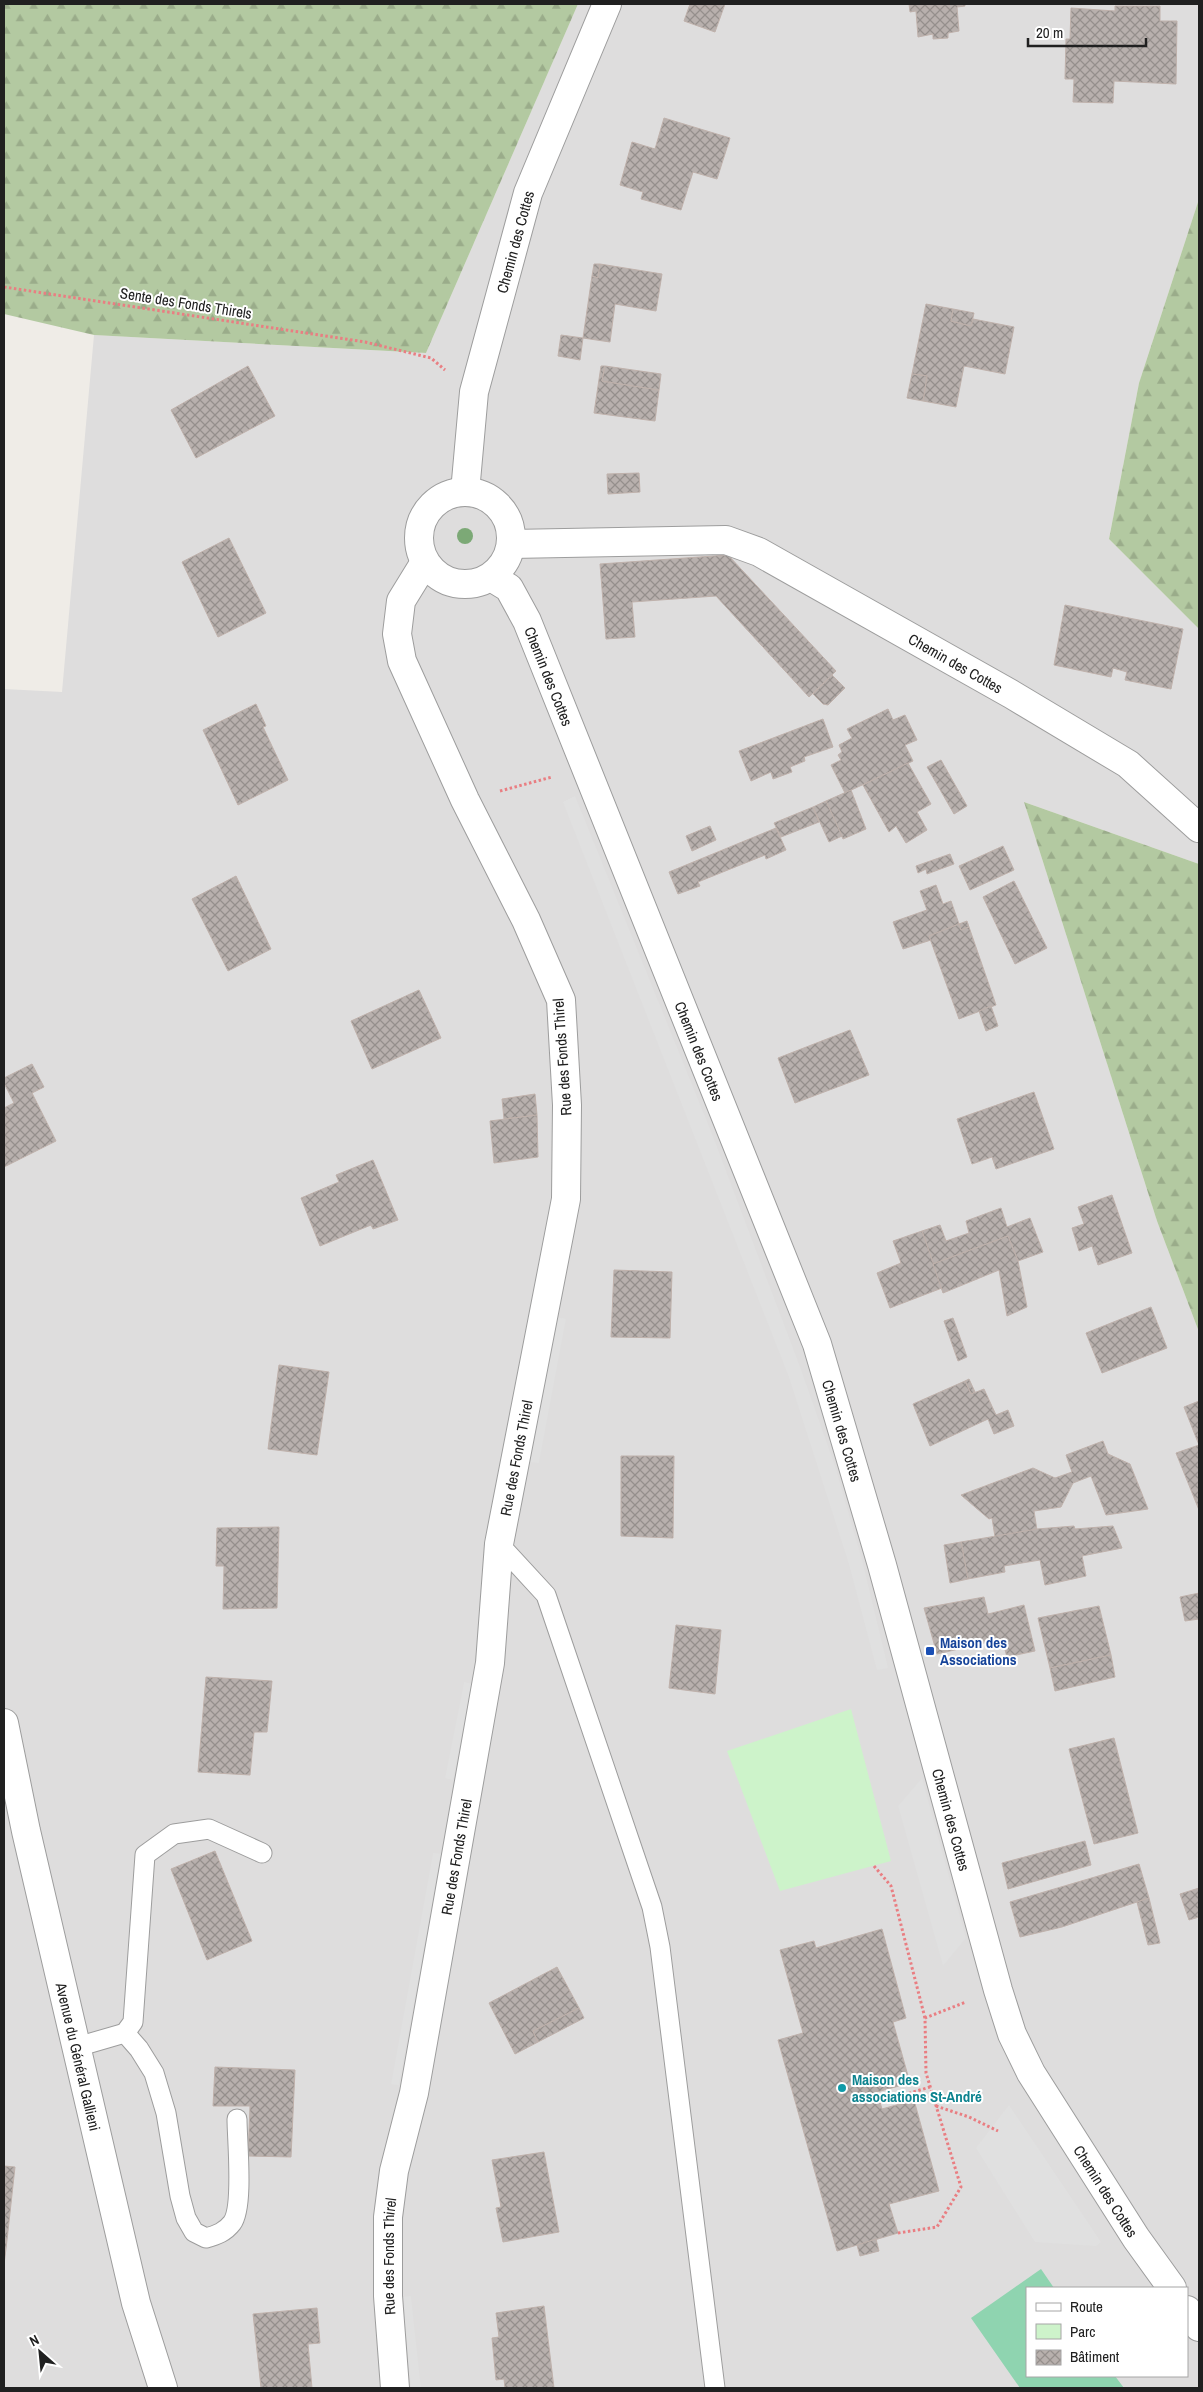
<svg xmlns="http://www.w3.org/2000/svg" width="1203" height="2392" viewBox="0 0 1203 2392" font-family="'Archivo Narrow',sans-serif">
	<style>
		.residential { fill: #dedddd; fill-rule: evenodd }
		.forest { fill: url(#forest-firs) }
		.park { fill: #cdf3ca }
		.pitch { fill: #8fd4b0 }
		.parking { fill: #e0e0e0 }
		.building { fill: url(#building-cross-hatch); stroke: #bfb1ab }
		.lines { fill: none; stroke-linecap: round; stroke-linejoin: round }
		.service-casing { stroke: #9d9d9d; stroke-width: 21 }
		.minor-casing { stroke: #9d9d9d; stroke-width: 30 }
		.tertiary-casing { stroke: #9d9d9d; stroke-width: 30 }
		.path { stroke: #e97e82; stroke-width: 3; stroke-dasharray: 2.5 2.5; stroke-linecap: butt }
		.service { stroke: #fff; stroke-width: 19 }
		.minor { stroke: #fff; stroke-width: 28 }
		.tertiary { stroke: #fff; stroke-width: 28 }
		.tree { fill: #7ca976 }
		.transit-dot { fill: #1a4fb4; stroke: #fff; stroke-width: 2 }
		.culture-dot { fill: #0f9aa8; stroke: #fff; stroke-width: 2 }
		.labels { text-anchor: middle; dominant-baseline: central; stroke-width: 4; stroke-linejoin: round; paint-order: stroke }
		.street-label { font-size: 15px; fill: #202020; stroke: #fff }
		.transit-label { font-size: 15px; font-weight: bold; fill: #164399; stroke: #fff; text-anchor: start }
		.culture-label { font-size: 15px; font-weight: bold; fill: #0d838f; stroke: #fff; text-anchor: start }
	</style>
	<defs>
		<pattern id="forest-firs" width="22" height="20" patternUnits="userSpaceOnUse" patternTransform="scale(1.25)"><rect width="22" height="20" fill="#b3c9a1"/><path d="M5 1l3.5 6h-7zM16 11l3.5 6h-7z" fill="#9aac8a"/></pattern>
		<pattern id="building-cross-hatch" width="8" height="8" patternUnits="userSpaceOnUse" patternTransform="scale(1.25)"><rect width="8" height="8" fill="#b8b0ad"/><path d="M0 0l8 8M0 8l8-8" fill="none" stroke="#958f8c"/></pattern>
	</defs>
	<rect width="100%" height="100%" fill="#efece7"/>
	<path class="residential" d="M578,4H1199V199L1139,383L1109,539L1199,629V864L1024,802L1157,1221L1199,1332V2388H4V689L62,692L94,335L426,353ZM1027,2288H1187V2376H1027Z"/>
	<g class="forest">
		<polygon points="4,4 578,4 426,353 94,335 4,314"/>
		<polygon points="1199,199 1199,629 1109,539 1139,383"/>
		<polygon points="1024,802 1199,864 1199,1332 1157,1221"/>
	</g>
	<polygon class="park" points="851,1709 891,1861 780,1891 727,1751"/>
	<polygon class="pitch" points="1041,2269 1054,2288 1027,2288 1027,2376 1115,2376 1124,2388 1020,2388 971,2318"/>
	<g class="parking">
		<polygon points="575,796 712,1134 800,1367 836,1469 862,1560 888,1668 877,1670 849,1564 789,1377 563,802"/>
		<polygon points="557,1317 566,1319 539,1463 530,1462"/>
		<polygon points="464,1682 472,1684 453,1780 445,1778"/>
		<polygon points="922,1778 966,1938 943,1966 898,1806"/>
		<polygon points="433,1853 441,1854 399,2085 391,2084"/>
		<polygon points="1009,2105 1101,2242 1096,2246 1035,2242 976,2148"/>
		<polygon points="411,2296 421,2388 411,2388 402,2297"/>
	</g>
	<g class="building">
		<polygon points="690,4 725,4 715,32 684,21"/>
		<polygon points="909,4 965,4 965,6 957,7 959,31 948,33 948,38 933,39 933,34 918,37 916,11 910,12"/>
		<polygon points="1115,6 1160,6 1160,21 1177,21 1176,84 1114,81 1113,103 1073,102 1074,79 1065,79 1066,39 1070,39 1071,8 1115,11"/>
		<polygon points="664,118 730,138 717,179 693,172 681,210 641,199 643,192 620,185 632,142 655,149"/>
		<polygon points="594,264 600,264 598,278 592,276"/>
		<polygon points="600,264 662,274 656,311 615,304 610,342 583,338 592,276 598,278"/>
		<polygon points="926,304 953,309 951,321 971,326 973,319 1014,327 1005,374 964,366 956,407 923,401 927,376 912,374"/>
		<polygon points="953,309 974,313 971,326 951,321"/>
		<polygon points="561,335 583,338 580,360 558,356"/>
		<polygon points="248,366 275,416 196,458 171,410"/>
		<polygon points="601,366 605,366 602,381 659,390 655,421 594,413"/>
		<polygon points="605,366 661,374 659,390 602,381"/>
		<polygon points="912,374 927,376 923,401 907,398"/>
		<polygon points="639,473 640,492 608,494 607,474"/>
		<polygon points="229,538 266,613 218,637 182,562"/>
		<polygon points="728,555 836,671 809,697 716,596 632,602 635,637 606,639 600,564"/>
		<polygon points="1065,605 1183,629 1171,689 1125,680 1127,672 1113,668 1111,677 1054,665"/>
		<polygon points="832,675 845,688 828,705 823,704 813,694"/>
		<polygon points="256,704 266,726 263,727 288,780 238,805 203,730"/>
		<polygon points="888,709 893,720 905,715 917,740 905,745 913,761 845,793 831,765 841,760 838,755 842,752 839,745 852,738 847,729"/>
		<polygon points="823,719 833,747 804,757 805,761 790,767 792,772 773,779 771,772 751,781 739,751"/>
		<polygon points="941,760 967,806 954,814 927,767"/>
		<polygon points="908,763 931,804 917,812 927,830 906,843 896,826 889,832 863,785"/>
		<polygon points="851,790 866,829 843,839 826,801"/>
		<polygon points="826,801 842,836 829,842 813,807"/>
		<polygon points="813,807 819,822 781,837 774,823"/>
		<polygon points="710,826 716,840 692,851 686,836"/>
		<polygon points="776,828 786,850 766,859 765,855 698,882 700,886 678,894 669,872"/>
		<polygon points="1003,846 1014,870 970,890 959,866"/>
		<polygon points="950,854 954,864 927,874 926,869 918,873 916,866"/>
		<polygon points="236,876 271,949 228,971 192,899"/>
		<polygon points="1014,881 1047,948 1015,964 983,897"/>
		<polygon points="936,885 943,904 951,901 959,924 929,936 931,940 903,949 893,922 927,910 920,891"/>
		<polygon points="967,921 969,927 961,930 959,924"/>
		<polygon points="959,924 961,930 969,927 996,1005 959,1019 929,936"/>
		<polygon points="419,990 441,1038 372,1069 351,1021"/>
		<polygon points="991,1006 998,1026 986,1031 979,1011"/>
		<polygon points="850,1030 869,1075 795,1103 778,1058"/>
		<polygon points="32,1064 44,1087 32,1093 56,1141 4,1167 4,1108 14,1103 4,1083 4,1078"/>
		<polygon points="1034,1092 1054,1149 996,1169 992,1157 972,1164 957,1119"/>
		<polygon points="535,1094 537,1115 504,1119 502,1099"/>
		<polygon points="537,1115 538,1157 494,1163 490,1121"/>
		<polygon points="373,1160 398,1220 373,1229 371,1225 320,1246 301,1198 339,1182 336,1175"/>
		<polygon points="1112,1195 1132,1253 1098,1265 1092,1246 1079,1251 1072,1228 1084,1224 1078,1207"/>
		<polygon points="1001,1208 1007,1227 1030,1218 1043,1252 1018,1261 1008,1236 933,1264 922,1231 940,1225 946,1241 969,1233 966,1221"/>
		<polygon points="922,1231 942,1288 890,1308 877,1273 901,1263 893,1241"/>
		<polygon points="1008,1236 1018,1261 1027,1307 1007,1316 999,1270 943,1293 933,1264"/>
		<polygon points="614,1270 672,1272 670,1338 611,1337"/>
		<polygon points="1151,1307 1167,1348 1102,1373 1086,1333"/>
		<polygon points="953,1318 967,1357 958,1361 944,1321"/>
		<polygon points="279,1365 329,1372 317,1455 268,1449"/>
		<polygon points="969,1379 975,1392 971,1394 965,1381"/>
		<polygon points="965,1381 971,1394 984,1389 996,1415 1008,1410 1014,1426 994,1434 988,1419 930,1446 913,1404"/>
		<polygon points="1199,1401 1199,1510 1176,1453 1199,1445 1184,1407"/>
		<polygon points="1103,1441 1108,1454 1130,1464 1148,1509 1106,1515 1091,1476 1073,1483 1061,1507 1034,1511 1037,1530 995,1537 992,1518 989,1519 961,1495 1033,1468 1055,1478 1072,1472 1066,1455"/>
		<polygon points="621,1456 674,1456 673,1538 621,1536"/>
		<polygon points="1074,1526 1075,1529 1113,1526 1122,1548 1082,1556 1086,1576 1059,1582 1045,1585 1040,1560 1004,1566 1005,1572 968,1579 961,1542 1037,1529"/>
		<polygon points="279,1527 277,1608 223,1609 224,1566 216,1566 217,1528"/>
		<polygon points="961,1542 968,1579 950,1583 944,1545"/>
		<polygon points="1199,1593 1199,1619 1185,1621 1180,1597"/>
		<polygon points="984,1597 988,1614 1024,1605 1035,1651 1007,1657 1002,1639 937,1654 924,1608"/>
		<polygon points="1099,1606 1111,1655 1050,1668 1038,1618"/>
		<polygon points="676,1625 721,1630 715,1694 669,1688"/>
		<polygon points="1111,1655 1115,1677 1055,1691 1050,1668"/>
		<polygon points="206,1677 272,1681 267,1732 254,1732 250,1775 198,1772"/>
		<polygon points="1114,1738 1138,1833 1094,1844 1069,1749"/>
		<polygon points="1085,1841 1091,1865 1008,1889 1002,1863"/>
		<polygon points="215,1851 252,1941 207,1960 171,1869"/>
		<polygon points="1139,1864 1149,1898 1062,1927 1020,1937 1010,1902"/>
		<polygon points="1199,1888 1199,1917 1189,1920 1180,1894"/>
		<polygon points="1149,1898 1160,1943 1148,1945 1137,1902"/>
		<polygon points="882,1929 906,2018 893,2022 910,2083 877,2092 882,2109 914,2100 939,2191 889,2204 898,2233 837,2251 778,2040 803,2033 780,1950 814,1941 816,1948"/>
		<polygon points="557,1967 579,2008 533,2031 538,2042 515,2054 489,2003"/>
		<polygon points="579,2008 584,2018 538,2042 533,2031"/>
		<polygon points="215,2067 295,2070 291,2157 248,2156 250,2106 213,2106"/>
		<polygon points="544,2152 559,2232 503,2242 496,2208 501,2207 492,2160"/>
		<polygon points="4,2166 15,2167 7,2240 4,2239"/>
		<polygon points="4,2239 7,2240 4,2265"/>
		<polygon points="876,2239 879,2251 860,2256 857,2245"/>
		<polygon points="544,2306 554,2388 505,2388 504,2379 496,2380 492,2338 499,2337 496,2313"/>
		<polygon points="317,2308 320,2343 308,2344 312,2388 261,2388 253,2314"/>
	</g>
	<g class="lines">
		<defs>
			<g id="service">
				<polyline points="499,1544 546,1595 652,1907 660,1947 715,2388"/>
				<path d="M125,2033L139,2049L154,2073L166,2113L180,2196L186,2218L194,2232L206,2238C217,2235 225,2232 232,2223C244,2207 237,2141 237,2119"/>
				<polyline points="77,2047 125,2033 133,2022 145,1855 174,1834 209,1829 262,1853"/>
			</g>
			<g id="minor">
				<path id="s1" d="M465,492L474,392L528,193L607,4"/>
				<circle cx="465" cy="538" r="46"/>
				<path id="s2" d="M511,544L726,540L759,552L1011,694L1128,764L1199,828"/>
				<path id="s3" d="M491,577L509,588L527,621L817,1344L882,1565L998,1990L1012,2034L1031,2073L1136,2238L1172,2288"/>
				<polyline points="1187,2310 1199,2327"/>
				<path id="s4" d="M395,2388L388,2296V2217L394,2171L414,2093L490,1663L499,1544L566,1199L567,1105L561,1000L526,920L465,800L402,661L397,634L401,601L425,562"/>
			</g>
			<g id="tertiary">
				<path id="s5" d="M4,1723L26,1831L136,2303L163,2388"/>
			</g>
		</defs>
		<use href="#service" class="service-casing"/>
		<use href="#minor" class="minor-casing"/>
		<use href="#tertiary" class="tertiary-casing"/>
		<g class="path">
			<polyline points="4,287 365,342 431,358 445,370"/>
			<polyline points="500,791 552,777"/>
			<polyline points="874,1866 891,1886 925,2018"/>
			<polyline points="880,2102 930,2087"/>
			<polyline points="936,2106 969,2117 998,2131"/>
			<polyline points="898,2233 937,2227 961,2187 926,2073 925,2018 966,2002"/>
		</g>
		<use href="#service" class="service"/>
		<use href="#minor" class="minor"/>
		<use href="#tertiary" class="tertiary"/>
	</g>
	<circle class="tree" cx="465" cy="536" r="8"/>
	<rect class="transit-dot" x="925" y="1646" width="10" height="10" rx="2.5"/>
	<circle class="culture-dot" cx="842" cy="2088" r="5"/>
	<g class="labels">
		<g class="street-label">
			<text stroke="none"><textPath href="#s1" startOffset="256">Chemin des Cottes</textPath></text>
			<text transform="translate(186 303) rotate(9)">Sente des Fonds Thirels</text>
			<text stroke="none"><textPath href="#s2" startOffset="476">Chemin des Cottes</textPath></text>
			<text stroke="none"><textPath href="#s3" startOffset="118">Chemin des Cottes</textPath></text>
			<text stroke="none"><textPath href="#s3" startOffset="522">Chemin des Cottes</textPath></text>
			<text transform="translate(562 1057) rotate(-94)">Rue des Fonds Thirel</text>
			<text stroke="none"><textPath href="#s3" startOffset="928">Chemin des Cottes</textPath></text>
			<text stroke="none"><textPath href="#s4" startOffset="942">Rue des Fonds Thirel</textPath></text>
			<text stroke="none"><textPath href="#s3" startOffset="1332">Chemin des Cottes</textPath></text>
			<text stroke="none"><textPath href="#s4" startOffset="538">Rue des Fonds Thirel</textPath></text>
			<text stroke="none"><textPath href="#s5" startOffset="342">Avenue du Général Gallieni</textPath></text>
			<text stroke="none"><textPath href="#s3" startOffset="1738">Chemin des Cottes</textPath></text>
			<text stroke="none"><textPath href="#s4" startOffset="132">Rue des Fonds Thirel</textPath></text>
		</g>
		<g class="transit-label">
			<text x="940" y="1642">Maison des<tspan x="940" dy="17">Associations</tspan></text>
		</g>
		<g class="culture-label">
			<text x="852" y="2079">Maison des<tspan x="852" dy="17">associations St-André</tspan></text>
		</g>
	</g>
	<rect width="1203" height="2392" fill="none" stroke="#202020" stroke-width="10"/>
	<rect x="1026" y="2287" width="162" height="90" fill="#ffffff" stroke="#a6a6a6"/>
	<rect x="1036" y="2303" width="25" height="8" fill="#ffffff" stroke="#a6a6a6"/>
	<text x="1070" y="2312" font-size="15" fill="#202020">Route</text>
	<rect x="1036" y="2324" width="25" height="15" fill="#cdf3ca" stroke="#a6a6a6"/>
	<text x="1070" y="2337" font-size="15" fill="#202020">Parc</text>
	<rect x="1036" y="2350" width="25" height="15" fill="url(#building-cross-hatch)" stroke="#a6a6a6"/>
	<text x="1070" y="2362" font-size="15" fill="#202020">Bâtiment</text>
	<g transform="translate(40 2352) rotate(333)" stroke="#ffffff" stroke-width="4" paint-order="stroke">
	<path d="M0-4L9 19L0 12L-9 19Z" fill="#202020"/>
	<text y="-8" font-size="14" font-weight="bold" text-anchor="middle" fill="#202020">N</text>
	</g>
	<path d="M1028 38v8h118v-8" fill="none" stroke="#202020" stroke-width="2.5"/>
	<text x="1036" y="38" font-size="15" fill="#202020" stroke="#ffffff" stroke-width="4" paint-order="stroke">20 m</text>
</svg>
